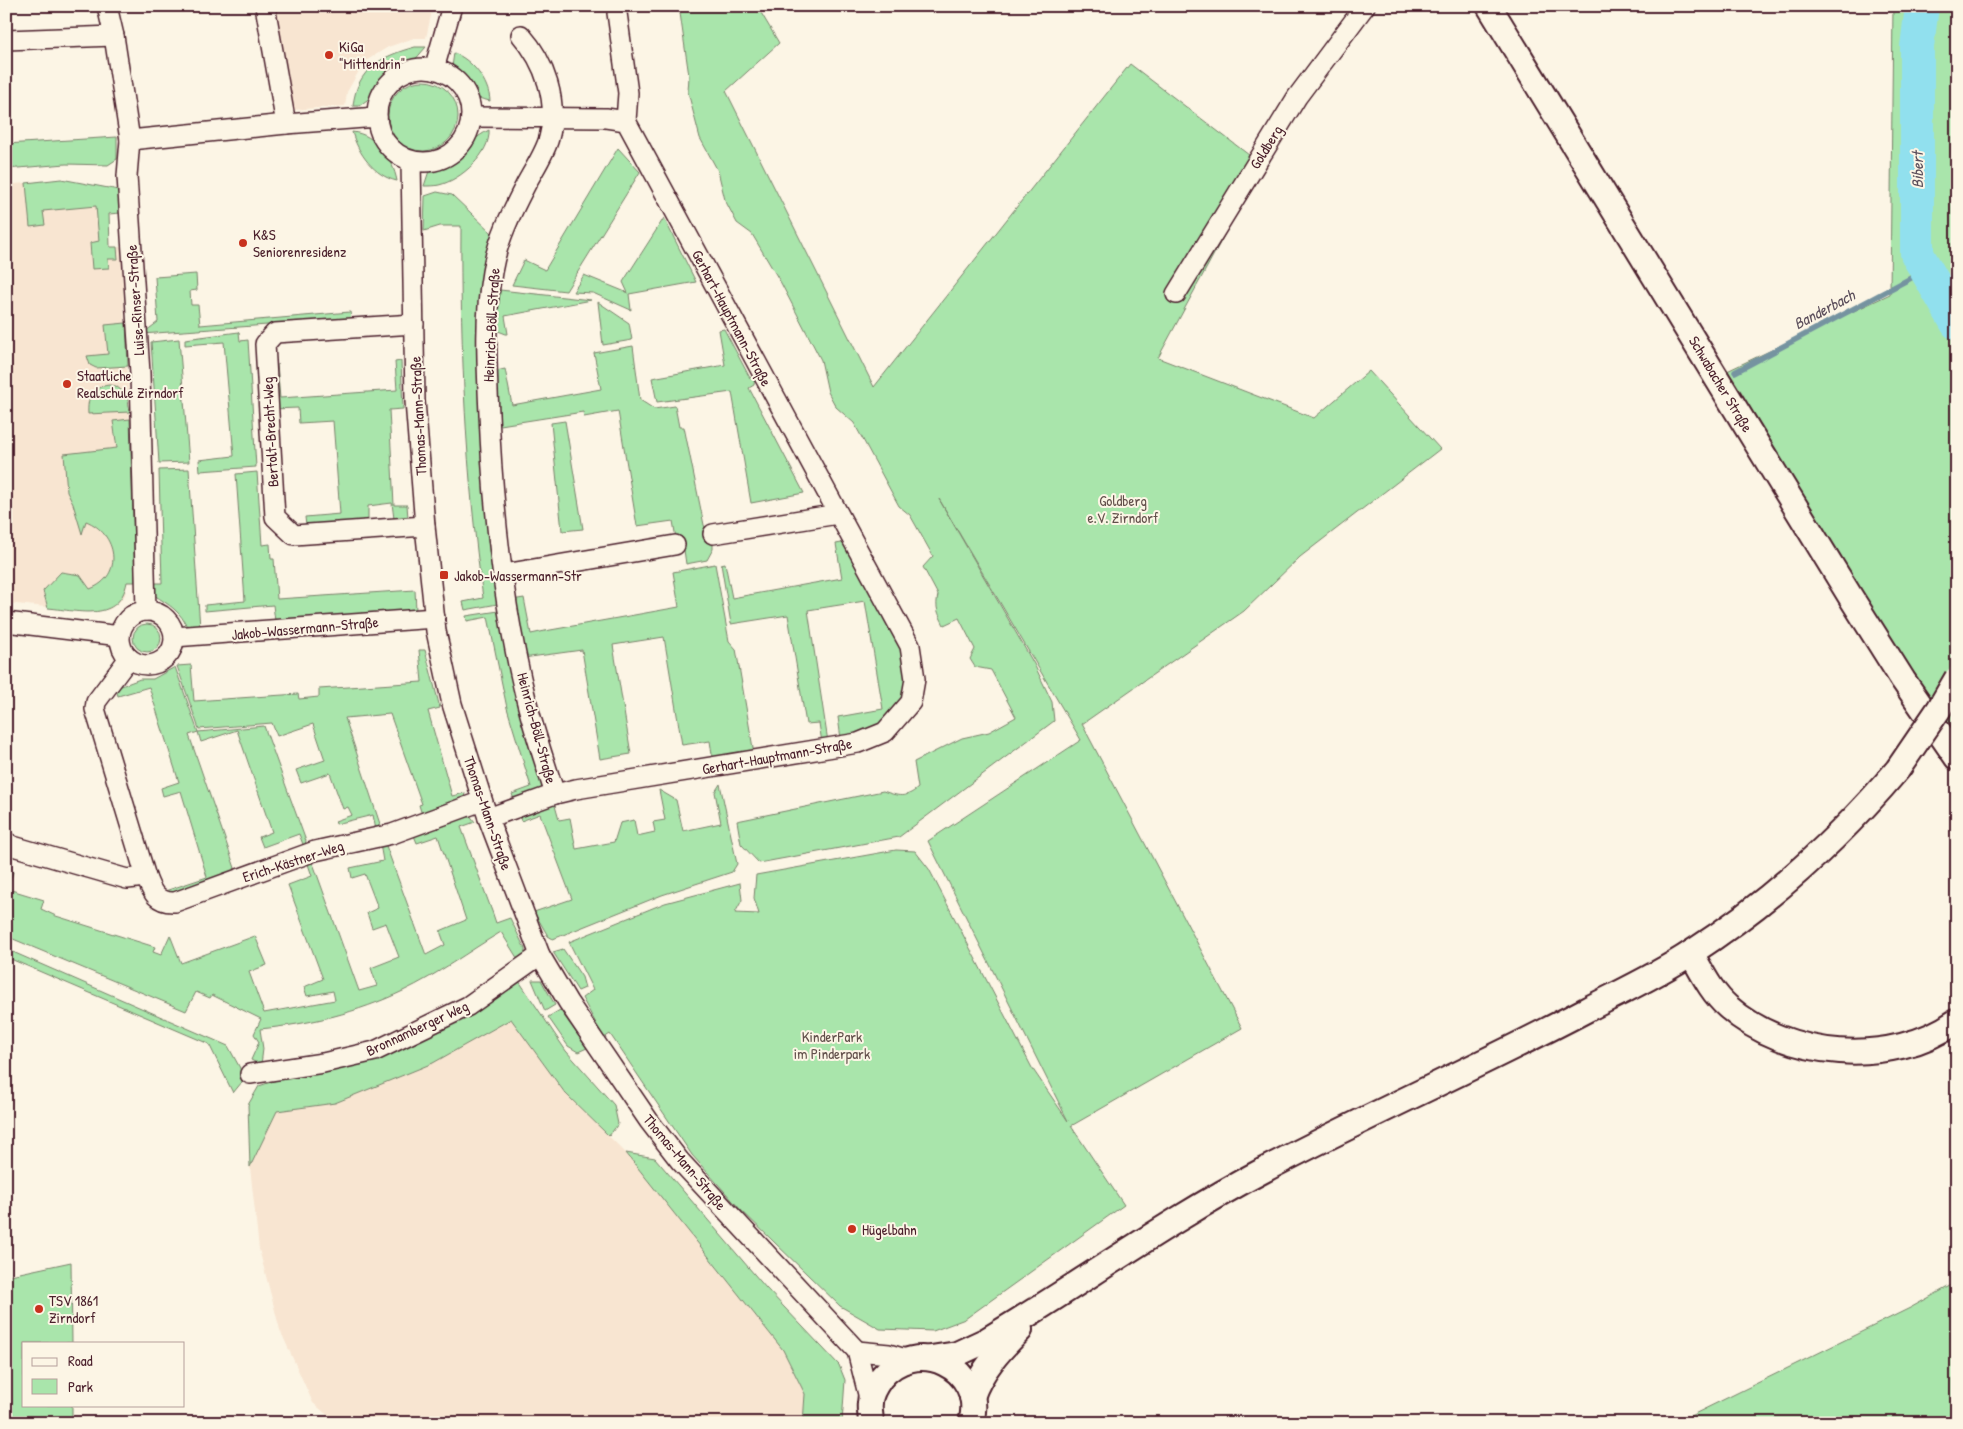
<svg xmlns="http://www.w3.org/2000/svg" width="1963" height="1429" viewBox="0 0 1963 1429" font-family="'Patrick Hand',sans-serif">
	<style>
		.built { fill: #f8e5d1 }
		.green { fill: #a9e5ab; stroke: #7a826b }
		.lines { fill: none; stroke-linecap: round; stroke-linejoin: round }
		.stream { stroke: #7593a0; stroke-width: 5.5 }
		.river { stroke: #91e0ee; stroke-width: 34 }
		.minor-casing { stroke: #4a1f2b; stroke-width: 22 }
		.tertiary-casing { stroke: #4a1f2b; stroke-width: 28 }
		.minor { stroke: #fcf5e5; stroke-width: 19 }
		.tertiary { stroke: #fcf5e5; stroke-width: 24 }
		.tertiary-bridge-casing { stroke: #4a1f2b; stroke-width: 28; stroke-linecap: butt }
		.tertiary-bridge { stroke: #fcf5e5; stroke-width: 24 }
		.poi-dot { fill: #c8321e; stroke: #fcf5e5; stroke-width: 2 }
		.labels { text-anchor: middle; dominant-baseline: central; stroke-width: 4; stroke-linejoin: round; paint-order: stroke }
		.poi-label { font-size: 15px; fill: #4a1f2b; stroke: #fcf5e5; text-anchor: start }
		.street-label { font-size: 15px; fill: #4a1f2b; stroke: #fcf5e5 }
		.park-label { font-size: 15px; fill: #62504b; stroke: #fcf5e5 }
		.water-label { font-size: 16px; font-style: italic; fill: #5c4f5c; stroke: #fcf5e5 }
	</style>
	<rect width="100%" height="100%" fill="#fcf5e5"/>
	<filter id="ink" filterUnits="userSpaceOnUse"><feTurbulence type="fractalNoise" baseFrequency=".02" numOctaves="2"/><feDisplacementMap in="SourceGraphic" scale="10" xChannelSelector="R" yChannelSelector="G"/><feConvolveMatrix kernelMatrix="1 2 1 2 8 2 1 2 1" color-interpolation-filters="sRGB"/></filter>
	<g filter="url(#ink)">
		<g class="built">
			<polygon points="276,6 433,6 426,38 414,38 388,47 364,62 347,92 345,106 290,110"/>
			<polygon points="61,179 120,213 109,214 110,247 121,247 129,402 135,582 127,582 125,595 118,603 110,609 97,612 6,603 6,185"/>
			<polygon points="511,1019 565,1093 626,1153 783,1350 805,1394 803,1423 337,1423 313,1403 280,1330 259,1249 250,1167 277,1111 335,1103 433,1063"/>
		</g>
		<g class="green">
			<path d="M679,6H757L779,43L726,91L874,387L1130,64L1262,165L1158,358L1314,418L1369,371L1440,449L1300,557L1244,611L1082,724L1242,1028L1071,1126L1124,1205L965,1319L933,1331L880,1329L840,1306L740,1209L692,1155L610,1034L604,1038L582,998L593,990L569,942L665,903L740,883L742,900L735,913L759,914L754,898L756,875L896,850L915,851L929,869L1032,1068L1068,1121L928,841L1081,740L939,499L1034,664L1052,702L1054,721L899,837L759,863L741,844L737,821L883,791C898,796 905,799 918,788L914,762L962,738L989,732L1016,717L991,670L975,667L970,659L975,649L959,618L944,625C938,613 935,608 938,595L923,567L933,556L910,515L899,506L854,423L836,407L828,392L821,360L781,283L752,234L737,223L725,200L718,171L700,138L688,92L689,76Z"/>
			<polygon points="1893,6 1957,6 1957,745 1902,675 1725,372 1890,294"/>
			<path d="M415,47H426L413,62L392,67L378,84L371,97L359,106H353C357,68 382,56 415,47Z"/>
			<path d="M454,53C472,60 489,81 490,101L474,97L468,83L452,67Z"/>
			<circle cx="423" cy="116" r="35"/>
			<path d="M489,130C491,153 461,180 439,185C435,186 429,186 424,186L429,171C458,161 464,143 489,130Z"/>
			<path d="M352,132C376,134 393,159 397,181C374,176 358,153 352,132Z"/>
			<polygon points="117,137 117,159 108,165 66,164 6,169 6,144"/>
			<polygon points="618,148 640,172 566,291 512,285 524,260 545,270"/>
			<polygon points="61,179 119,190 120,213 109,214 110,247 117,247 118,259 108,259 109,268 92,269 90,243 99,241 96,206 43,211 45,225 30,227 26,183"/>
			<path d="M437,192L452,195L492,233L483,279L503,603L465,610L463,602L483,598C466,476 460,350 461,226H440L424,231L425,196Z"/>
			<polygon points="664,218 696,282 629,294 631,310 593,293 573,292 584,275 628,293 623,282"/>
			<polygon points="196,274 197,290 190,291 191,305 198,305 200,325 350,312 351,319 142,334 158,322 155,277"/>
			<polygon points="500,290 591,300 505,316 508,334 506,334 493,329 493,318 498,317"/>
			<polygon points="598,302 629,323 632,340 603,345"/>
			<polygon points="126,323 128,366 96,368 90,365 87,356 108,354 105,325"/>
			<polygon points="724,329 750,378 755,375 754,385 749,388 804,493 751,503 732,392 657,402 652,378 725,365 719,330"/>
			<polygon points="239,332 240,341 248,340 256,467 200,471 199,460 234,456 224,342 185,345 185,339"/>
			<polygon points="179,339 189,462 159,463 151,342"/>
			<polygon points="633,346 640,400 654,409 675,406 679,427 684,427 704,525 713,545 713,549 707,560 686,564 684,550 678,550 673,521 637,526 618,411 584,417 583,412 494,426 492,372 505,369 512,405 601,389 594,353"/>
			<polygon points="401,361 403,409 389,410 394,505 407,505 408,518 394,519 392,503 368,506 368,521 306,526 305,517 340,514 333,421 299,423 298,408 273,409 271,365 277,364 280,398 397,390 395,362"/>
			<path d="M109,385L116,386L127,395L130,412L88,414C87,398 91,387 109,385Z"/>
			<path d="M130,419L135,582H127C119,623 80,611 48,608L43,591L61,572L80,575L90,589C125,576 117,533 86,521L82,534L73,504L67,492L64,454L117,448L113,421Z"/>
			<polygon points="565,421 583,529 562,531 551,423"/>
			<path d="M189,469L200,628L188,629C181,611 169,605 154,595V583H162L159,470Z"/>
			<polygon points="257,472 262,545 270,544 271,559 274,559 277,599 415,590 416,610 275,621 273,605 205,611 205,605 245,601 236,474"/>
			<polygon points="847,542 904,648 909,679 902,704 881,727 841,739 838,717 883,709 865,601 808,610 828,742 822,743 819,723 806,724 788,615 731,624 721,564 725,563 732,598 842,578 836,544"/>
			<polygon points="715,564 729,641 736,649 754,754 713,761 710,741 682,745 664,637 613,645 631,754 600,759 582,650 523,658 512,600 524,598 531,634 545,631 679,607 673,572"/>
			<polygon points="505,610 546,785 542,792 515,802 512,794 531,787 507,708 488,617 467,621 466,616"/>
			<circle cx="147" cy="638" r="14"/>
			<polygon points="419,650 425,650 440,708 428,711 452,796 465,793 464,798 422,815 419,805 422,804 390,714 345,718 380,824 376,830 373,815 336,824 335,821 352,815 348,807 343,809 330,773 301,783 296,770 325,760 313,724 277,736 272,723 199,729 177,666 191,665 194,701 298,694 299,699 319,697 319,689 422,682"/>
			<polygon points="175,667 198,732 264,726 306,841 304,847 299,834 263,847 259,837 272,832 237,730 201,742 198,732 189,735 235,868 234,873 180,894 162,892 207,877 181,791 163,796 161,788 179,782 149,687 118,696 116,688 140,679 153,679"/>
			<polygon points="720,784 737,864 732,872 662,895 553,939 548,936 534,912 572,899 540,814 521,821 519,814 554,802 559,820 570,818 576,849 614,842 620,823 634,820 637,836 655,832 653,822 665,820 659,790 676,800 683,831 721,823 715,792"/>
			<path d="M469,814L475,822L461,827L493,914L496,923L510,918L525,949V957L519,961L501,932C469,951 437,975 403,991C357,1013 310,1024 260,1029L263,1049L261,1065L251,1060L259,1042L254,1034L261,1019L212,995L210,998L196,992L186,1011L6,936V869L13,872L8,889L44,900L41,909L56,916L155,947L153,952L161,955L170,935L181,963L255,936L267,965L249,972L264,1013L335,1000L333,991L307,996L304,987L323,979L288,885L312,876L307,861L310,860L314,866L359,991L377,986L371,968L399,957L386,923L372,928L367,913L378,908L365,874L352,878L350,868L383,861L380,844L385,843L426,955L445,945L440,931L466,920L438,836L417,843L413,833Z"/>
			<polygon points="6,949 228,1046 240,1068 242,1082 233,1093 209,1044 6,957"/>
			<polygon points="563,949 582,977 585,988 578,991 553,952"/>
			<polygon points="532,980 541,980 555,1005 545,1011"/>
			<polygon points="519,981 566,1051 614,1105 618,1124 609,1136 565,1093 511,1019 433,1063 335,1103 277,1111 250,1167 248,1105 259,1086 292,1075"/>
			<polygon points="560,1010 587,1048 578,1052 568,1046 548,1017"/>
			<polygon points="626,1153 655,1158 766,1288 839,1365 845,1380 842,1423 803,1423 805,1394 783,1350"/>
			<polygon points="71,1262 72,1343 24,1343 24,1405 72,1405 72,1423 6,1423 6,1276"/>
			<polygon points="1957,1282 1957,1423 1676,1423 1910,1308"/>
		</g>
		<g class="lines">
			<polyline class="stream" points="1735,372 1926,270"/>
			<polyline class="river" points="1922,6 1917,47 1917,254 1957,323"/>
			<defs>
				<g id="minor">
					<polyline points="107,6 114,36 130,140 127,176 140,373 146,611"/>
					<polyline points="265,6 286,124"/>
					<polyline points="617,13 628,93 626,121"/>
					<path d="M521,35C545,62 559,102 549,138C545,153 534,169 526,184C512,211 497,241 492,272C484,318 487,367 489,414C493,509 503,607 526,699C534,731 545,763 555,794"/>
					<polyline points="6,40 114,36"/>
					<circle cx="424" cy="115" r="47"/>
					<polyline points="434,69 452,6"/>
					<polyline points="471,117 606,118 626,121 910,646 915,679 911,702 885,732 858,743 576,789 555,794 488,818"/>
					<polyline points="130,140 286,124 377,117"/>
					<polyline points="411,161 415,401 425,526 436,631 452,704 488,818 540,955 568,1002 649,1121 680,1161 857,1351 870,1402"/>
					<polyline points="1176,294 1297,97 1365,6"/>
					<polyline points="414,324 275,333 265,344 275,517 294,535 425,526"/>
					<polyline points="713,534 838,514"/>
					<polyline points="504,574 675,545"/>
					<circle cx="147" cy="638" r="27"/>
					<polyline points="6,622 120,636"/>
					<polyline points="174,637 435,618"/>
					<path d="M129,658L96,702L95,709L146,877C152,893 157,903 175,902L315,851L392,834L482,801"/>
					<polyline points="6,842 13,846 127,879 146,877"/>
					<polyline points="250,1074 323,1063 375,1051 468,1006 540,955"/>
					<polyline points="857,1351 889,1354 906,1359"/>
				</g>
				<g id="tertiary">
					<polyline points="1489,6 1850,596 1903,680 1957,758"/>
					<path d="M1691,953C1702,972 1711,992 1728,1007C1787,1059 1891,1068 1957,1021"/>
					<path d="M931,1358L957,1354L985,1341C1079,1285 1167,1221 1264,1170C1370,1114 1480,1066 1586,1010C1621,992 1658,975 1691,953C1770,902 1838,840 1898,769"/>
					<path d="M972,1397C981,1370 1000,1350 1020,1330"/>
					<path d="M871,1423C871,1416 869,1410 870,1403C870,1394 875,1386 880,1379C915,1334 987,1368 971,1423"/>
				</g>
			</defs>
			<use href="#minor" class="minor-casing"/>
			<use href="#tertiary" class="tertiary-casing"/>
			<use href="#minor" class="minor"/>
			<use href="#tertiary" class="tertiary"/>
			<defs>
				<polyline id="tertiary-bridge" points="1898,769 1939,709 1957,678"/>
			</defs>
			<use href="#tertiary-bridge" class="tertiary-bridge-casing"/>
			<use href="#tertiary-bridge" class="tertiary-bridge"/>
		</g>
	</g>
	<g class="poi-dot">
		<circle cx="329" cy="55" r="5"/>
		<circle cx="243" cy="243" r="5"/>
		<circle cx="67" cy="384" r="5"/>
		<rect x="439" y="570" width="10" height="10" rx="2.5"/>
		<circle cx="852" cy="1229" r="5"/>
		<circle cx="39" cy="1309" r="5"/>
	</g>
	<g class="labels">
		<g class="poi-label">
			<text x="339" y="46">KiGa<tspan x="339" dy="17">"Mittendrin"</tspan></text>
			<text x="253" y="234">K&amp;S<tspan x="253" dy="17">Seniorenresidenz</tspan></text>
			<text x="77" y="375">Staatliche<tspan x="77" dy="17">Realschule Zirndorf</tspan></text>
			<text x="454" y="575">Jakob-Wassermann-Str</text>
			<text x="862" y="1229">Hügelbahn</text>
			<text x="49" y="1300">TSV 1861<tspan x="49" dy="17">Zirndorf</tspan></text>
		</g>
		<g class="street-label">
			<text transform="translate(1266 147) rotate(-58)">Goldberg</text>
			<text transform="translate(135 300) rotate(-94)">Luise-Rinser-Straße</text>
			<text transform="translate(732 318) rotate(62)">Gerhart-Hauptmann-Straße</text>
			<text transform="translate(491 325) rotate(-87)">Heinrich-Böll-Straße</text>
			<text transform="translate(1721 384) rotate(59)">Schwabacher Straße</text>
			<text transform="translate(418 416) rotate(-93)">Thomas-Mann-Straße</text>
			<text transform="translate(270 432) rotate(-93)">Bertolt-Brecht-Weg</text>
			<text transform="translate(305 628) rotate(-5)">Jakob-Wassermann-Straße</text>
			<text transform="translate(537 728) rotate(75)">Heinrich-Böll-Straße</text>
			<text transform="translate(777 756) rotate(-10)">Gerhart-Hauptmann-Straße</text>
			<text transform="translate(488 813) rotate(71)">Thomas-Mann-Straße</text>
			<text transform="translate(293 861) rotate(-18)">Erich-Kästner-Weg</text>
			<text transform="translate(417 1028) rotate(-25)">Bronnamberger Weg</text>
			<text transform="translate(685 1162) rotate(50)">Thomas-Mann-Straße</text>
		</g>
		<g class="park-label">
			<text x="1123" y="500">Goldberg<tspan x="1123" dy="17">e.V. Zirndorf</tspan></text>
			<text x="832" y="1036">KinderPark<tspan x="832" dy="17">im Pinderpark</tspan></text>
		</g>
		<g class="water-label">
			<text transform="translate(1917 170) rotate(-90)">Bibert</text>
			<text transform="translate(1824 309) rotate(-28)">Banderbach</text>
		</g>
	</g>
	<rect width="1963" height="1429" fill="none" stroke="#fcf5e5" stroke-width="25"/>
	<rect x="12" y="12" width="1938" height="1404" fill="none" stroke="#4a1f2b" stroke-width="2" filter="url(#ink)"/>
	<rect x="22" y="1342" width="162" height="65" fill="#fcf5e5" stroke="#b59f9b"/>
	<rect x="32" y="1358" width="25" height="8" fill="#fcf5e5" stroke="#b59f9b"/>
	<text x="68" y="1366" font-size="15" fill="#4a1f2b">Road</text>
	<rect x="32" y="1379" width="25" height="15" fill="#a9e5ab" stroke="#b59f9b"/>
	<text x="68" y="1392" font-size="15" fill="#4a1f2b">Park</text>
</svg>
